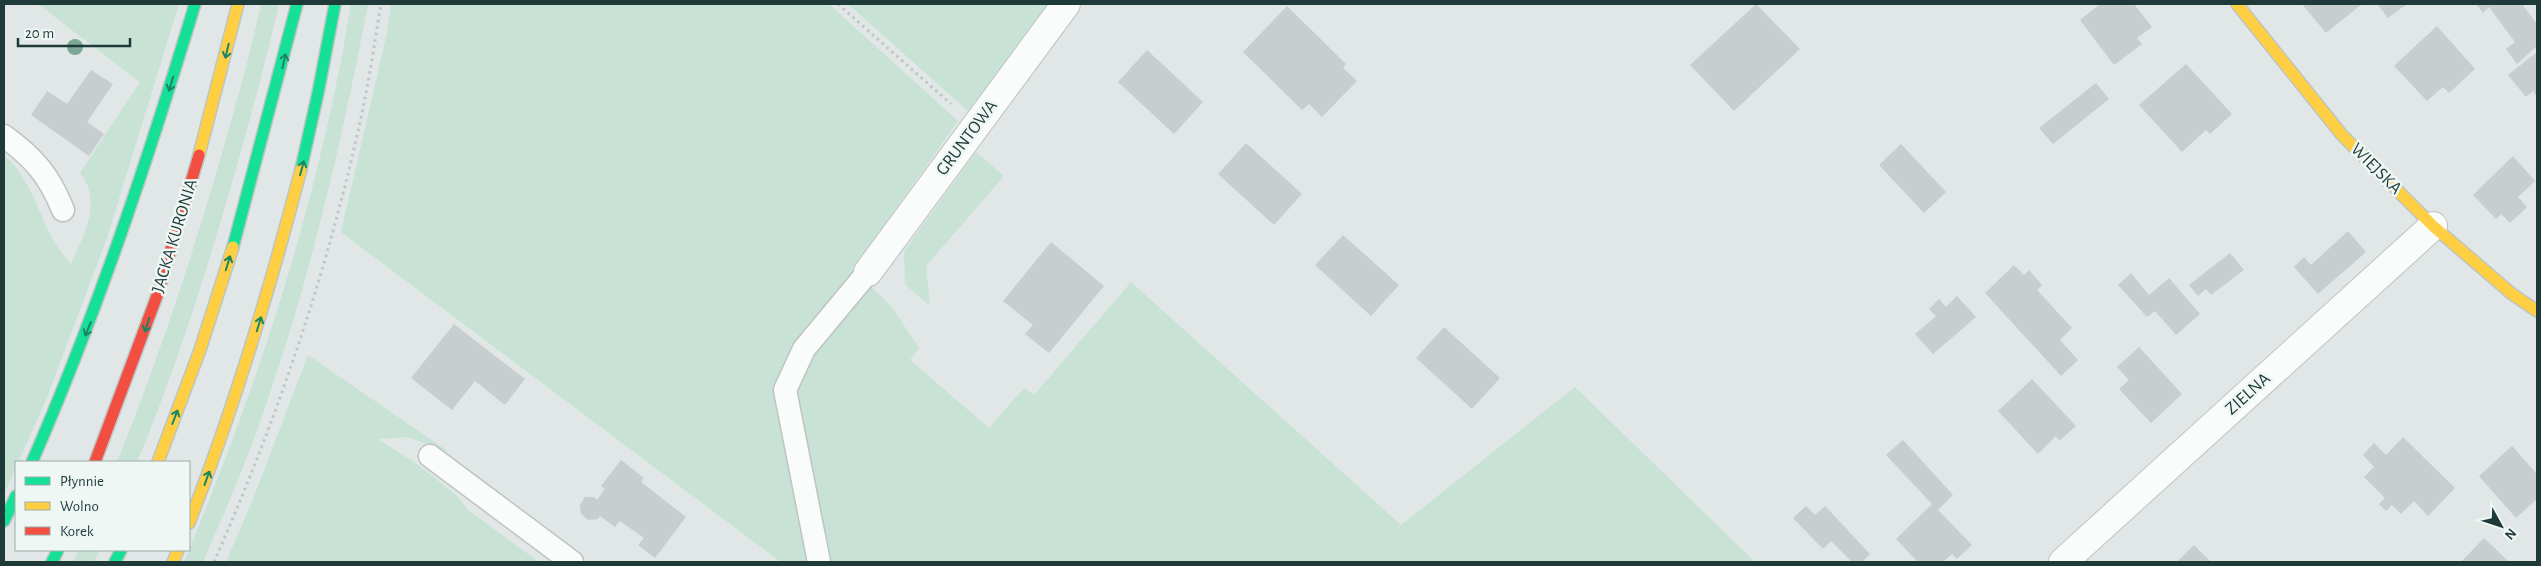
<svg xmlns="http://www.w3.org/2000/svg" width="2541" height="566" viewBox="0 0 2541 566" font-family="'Alegreya Sans',sans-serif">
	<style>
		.green { fill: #c8e2d6 }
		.building { fill: #c8cecd }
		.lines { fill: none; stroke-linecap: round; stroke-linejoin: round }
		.lane-casing { stroke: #bdc4c3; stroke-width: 25 }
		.street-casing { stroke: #bdc4c3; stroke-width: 30 }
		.fast-casing { stroke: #bdc5c4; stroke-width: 14 }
		.slow-casing { stroke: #bdc5c4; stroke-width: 14 }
		.jam-casing { stroke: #bdc5c4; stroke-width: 14 }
		.path { stroke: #bec7c6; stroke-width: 3; stroke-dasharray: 2.5 4; stroke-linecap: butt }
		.lane { stroke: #fafbfb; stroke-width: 22 }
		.street { stroke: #fafbfb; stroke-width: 28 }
		.fast { stroke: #16e098; stroke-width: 11 }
		.slow { stroke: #ffcf43; stroke-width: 11 }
		.jam { stroke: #f24e42; stroke-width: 11 }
		.tree { fill: #7aa796 }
		.oneway { stroke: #1a8564 }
		.labels { text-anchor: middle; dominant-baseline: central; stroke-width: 5; stroke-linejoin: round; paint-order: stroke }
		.street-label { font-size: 18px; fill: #1e3a39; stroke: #eef7f4 }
	</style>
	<rect width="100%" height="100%" fill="#e0e7e6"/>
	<g class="green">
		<path d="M38,4H179L107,238L46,400L4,494V155C38,184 40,233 71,264C84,234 103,202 80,173L140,82Z"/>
		<path d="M261,4H279C266,62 250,119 234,176C206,273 176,369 137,462H117C159,358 194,251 225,143C238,97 251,51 261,4Z"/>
		<path d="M351,4H368C343,136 313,266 270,393C251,451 227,507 203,562H184C259,384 320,196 351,4Z"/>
		<polygon points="391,4 829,4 958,121 853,269 891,306 919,348 910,360 989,428 1024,388 1034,395 1131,282 1401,525 1575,387 1755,562 781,562 341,232 387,33"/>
		<polygon points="848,4 1049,4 968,111"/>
		<polygon points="976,152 1004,176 926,266 930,306 905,284 904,251"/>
		<polygon points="308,355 449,452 407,437 378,439 417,464 456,495 468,510 539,562 226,562 255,494"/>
		<polygon points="79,550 100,550 94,562 73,562"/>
	</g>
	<g class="building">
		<polygon points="1756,4 1800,49 1734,111 1690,65"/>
		<polygon points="2100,4 2134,4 2152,27 2137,38 2142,44 2114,65 2080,20"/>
		<polygon points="2302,4 2362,4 2326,33"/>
		<polygon points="2379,4 2407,4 2388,18 2378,5"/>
		<polygon points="2476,4 2522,4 2537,24 2537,46 2517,64 2506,49 2515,42 2489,7 2483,13"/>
		<polygon points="1287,6 1346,64 1343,68 1357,81 1322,117 1309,104 1302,110 1243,52"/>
		<polygon points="2437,26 2475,69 2449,93 2443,87 2427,101 2394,66"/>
		<polygon points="1147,50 1203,102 1174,134 1118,82"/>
		<polygon points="2537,52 2537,97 2533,91 2526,97 2508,75"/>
		<polygon points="2186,64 2232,114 2210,134 2206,130 2182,152 2139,105"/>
		<polygon points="91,70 113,84 87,122 104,134 89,156 31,115 47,91 67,104"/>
		<polygon points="2096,83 2109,99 2053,144 2039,128"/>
		<polygon points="1246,143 1302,194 1274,225 1218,174"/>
		<polygon points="1901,144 1946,192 1924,213 1879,165"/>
		<polygon points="2513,156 2535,181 2518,197 2527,207 2510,223 2501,214 2496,219 2473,195"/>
		<polygon points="2348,231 2366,252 2318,294 2294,267 2304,257 2311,265"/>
		<polygon points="1343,235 1399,285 1371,316 1315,265"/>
		<polygon points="1051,242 1104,286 1049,353 1025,334 1033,325 1003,301"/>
		<polygon points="2230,253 2244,270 2211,295 2206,289 2198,296 2189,285"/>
		<polygon points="2014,265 2024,275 2029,270 2042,285 2037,290 2072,328 2060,340 2078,360 2061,376 1985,293"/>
		<polygon points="2131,273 2149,295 2169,278 2200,314 2176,335 2155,311 2147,317 2118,285"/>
		<polygon points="1957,296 1976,317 1933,354 1915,334 1936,316 1929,309 1939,299 1946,307"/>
		<polygon points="454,324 525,379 505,405 475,381 452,410 411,378"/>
		<polygon points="1444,327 1500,378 1472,409 1416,358"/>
		<polygon points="2139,347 2182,394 2151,423 2119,389 2129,380 2117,367"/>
		<polygon points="2032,379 2076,426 2059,441 2056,436 2038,454 1998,411"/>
		<polygon points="2403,437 2455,488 2428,516 2414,501 2401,514 2392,505 2386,511 2379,504 2385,498 2364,477 2374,467 2363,455 2374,443 2386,455"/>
		<polygon points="1903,440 1953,495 1938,510 1972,545 1957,559 1952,554 1943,562 1918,562 1896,539 1932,504 1886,455"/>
		<polygon points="2512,446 2537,474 2537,499 2516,518 2479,476"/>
		<polygon points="621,460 644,478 641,482 686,517 655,558 638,545 644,538 620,521 615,527 600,516 598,519 588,520 581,514 580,505 585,497 594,497 597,500 605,489 601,486"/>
		<polygon points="1806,506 1815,515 1825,506 1870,554 1862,562 1852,562 1831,541 1823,549 1793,518"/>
		<polygon points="2484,538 2509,562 2461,562"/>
		<polygon points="2194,545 2211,562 2177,562"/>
	</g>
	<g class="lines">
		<defs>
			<g id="lane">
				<path d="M4,136C34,158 49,175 63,210"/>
				<polyline points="430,456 572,562"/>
				<polyline points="819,562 785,390 804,349 868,272"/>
			</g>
			<g id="street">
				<polyline points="868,272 1066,4"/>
				<polyline points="2063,562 2433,226"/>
			</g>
			<g id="fast">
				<polyline points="301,169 318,93 335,4"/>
				<polyline points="233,247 297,4"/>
				<path d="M32,462C97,313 148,160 195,4"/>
				<polyline points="4,521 16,496"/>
				<polyline points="52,562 58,550"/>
				<polyline points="115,562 121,550"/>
			</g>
			<g id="slow">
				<polyline points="2237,4 2342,135 2433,226 2512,294 2537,311"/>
				<polyline points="199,155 238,4"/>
				<polyline points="158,462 200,350 233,247"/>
				<path d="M189,523C234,408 270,289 301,169"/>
				<polyline points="173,562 178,550"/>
			</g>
			<polyline id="jam" points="95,462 158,293 199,155"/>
		</defs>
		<use href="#lane" class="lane-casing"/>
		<use href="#street" class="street-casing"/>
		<use href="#fast" class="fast-casing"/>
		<use href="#slow" class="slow-casing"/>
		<use href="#jam" class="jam-casing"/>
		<g class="path">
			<polyline points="838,4 951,104"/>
			<path d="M214,562C275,424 325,279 358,131C368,89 374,46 381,4"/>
		</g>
		<use href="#lane" class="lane"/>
		<use href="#street" class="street"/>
		<use href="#fast" class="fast"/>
		<use href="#slow" class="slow"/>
		<use href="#jam" class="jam"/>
	</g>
	<circle class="tree" cx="75" cy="47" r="8"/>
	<defs><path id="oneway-shaft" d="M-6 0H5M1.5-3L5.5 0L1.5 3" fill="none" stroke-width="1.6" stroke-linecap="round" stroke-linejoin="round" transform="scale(1.25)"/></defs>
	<g class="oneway">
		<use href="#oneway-shaft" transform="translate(227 51) rotate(103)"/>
		<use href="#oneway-shaft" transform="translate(284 61) rotate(-77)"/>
		<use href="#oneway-shaft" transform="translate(171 84) rotate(107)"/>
		<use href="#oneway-shaft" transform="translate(302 168) rotate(-75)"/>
		<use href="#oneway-shaft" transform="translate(228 263) rotate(-73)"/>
		<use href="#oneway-shaft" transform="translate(259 324) rotate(-73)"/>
		<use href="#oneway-shaft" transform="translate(147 325) rotate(108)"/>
		<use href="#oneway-shaft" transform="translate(88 329) rotate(112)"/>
		<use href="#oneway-shaft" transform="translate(175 417) rotate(-69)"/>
		<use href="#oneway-shaft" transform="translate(207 478) rotate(-70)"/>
	</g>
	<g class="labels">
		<g class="street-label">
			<text transform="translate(967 138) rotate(-53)">GRUNTOWA</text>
			<text transform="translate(2376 169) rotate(45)">WIEJSKA</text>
			<text transform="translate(175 236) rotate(-73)">JACKA KURONIA</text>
			<text transform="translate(2248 394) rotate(-42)">ZIELNA</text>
		</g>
	</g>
	<rect width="2541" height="566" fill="none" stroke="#1e3a39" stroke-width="10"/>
	<rect x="15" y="461" width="175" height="90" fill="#eef7f4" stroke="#9baba9"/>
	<rect x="25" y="477" width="25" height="8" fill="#16e098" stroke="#9baba9"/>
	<text x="60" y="486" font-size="15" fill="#1e3a39">Płynnie</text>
	<rect x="25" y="502" width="25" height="8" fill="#ffcf43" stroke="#9baba9"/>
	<text x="60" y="511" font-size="15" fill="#1e3a39">Wolno</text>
	<rect x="25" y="527" width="25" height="8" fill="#f24e42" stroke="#9baba9"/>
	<text x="60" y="536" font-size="15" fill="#1e3a39">Korek</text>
	<g transform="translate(2501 526) rotate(130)" stroke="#eef7f4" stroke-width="4" paint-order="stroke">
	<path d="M0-4L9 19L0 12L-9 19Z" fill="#1e3a39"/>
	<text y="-8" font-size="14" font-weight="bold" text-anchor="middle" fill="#1e3a39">N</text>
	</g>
	<path d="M18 38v8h112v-8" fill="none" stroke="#1e3a39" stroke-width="2.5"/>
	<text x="25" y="38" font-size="15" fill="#1e3a39" stroke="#eef7f4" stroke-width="4" paint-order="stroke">20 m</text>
</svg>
